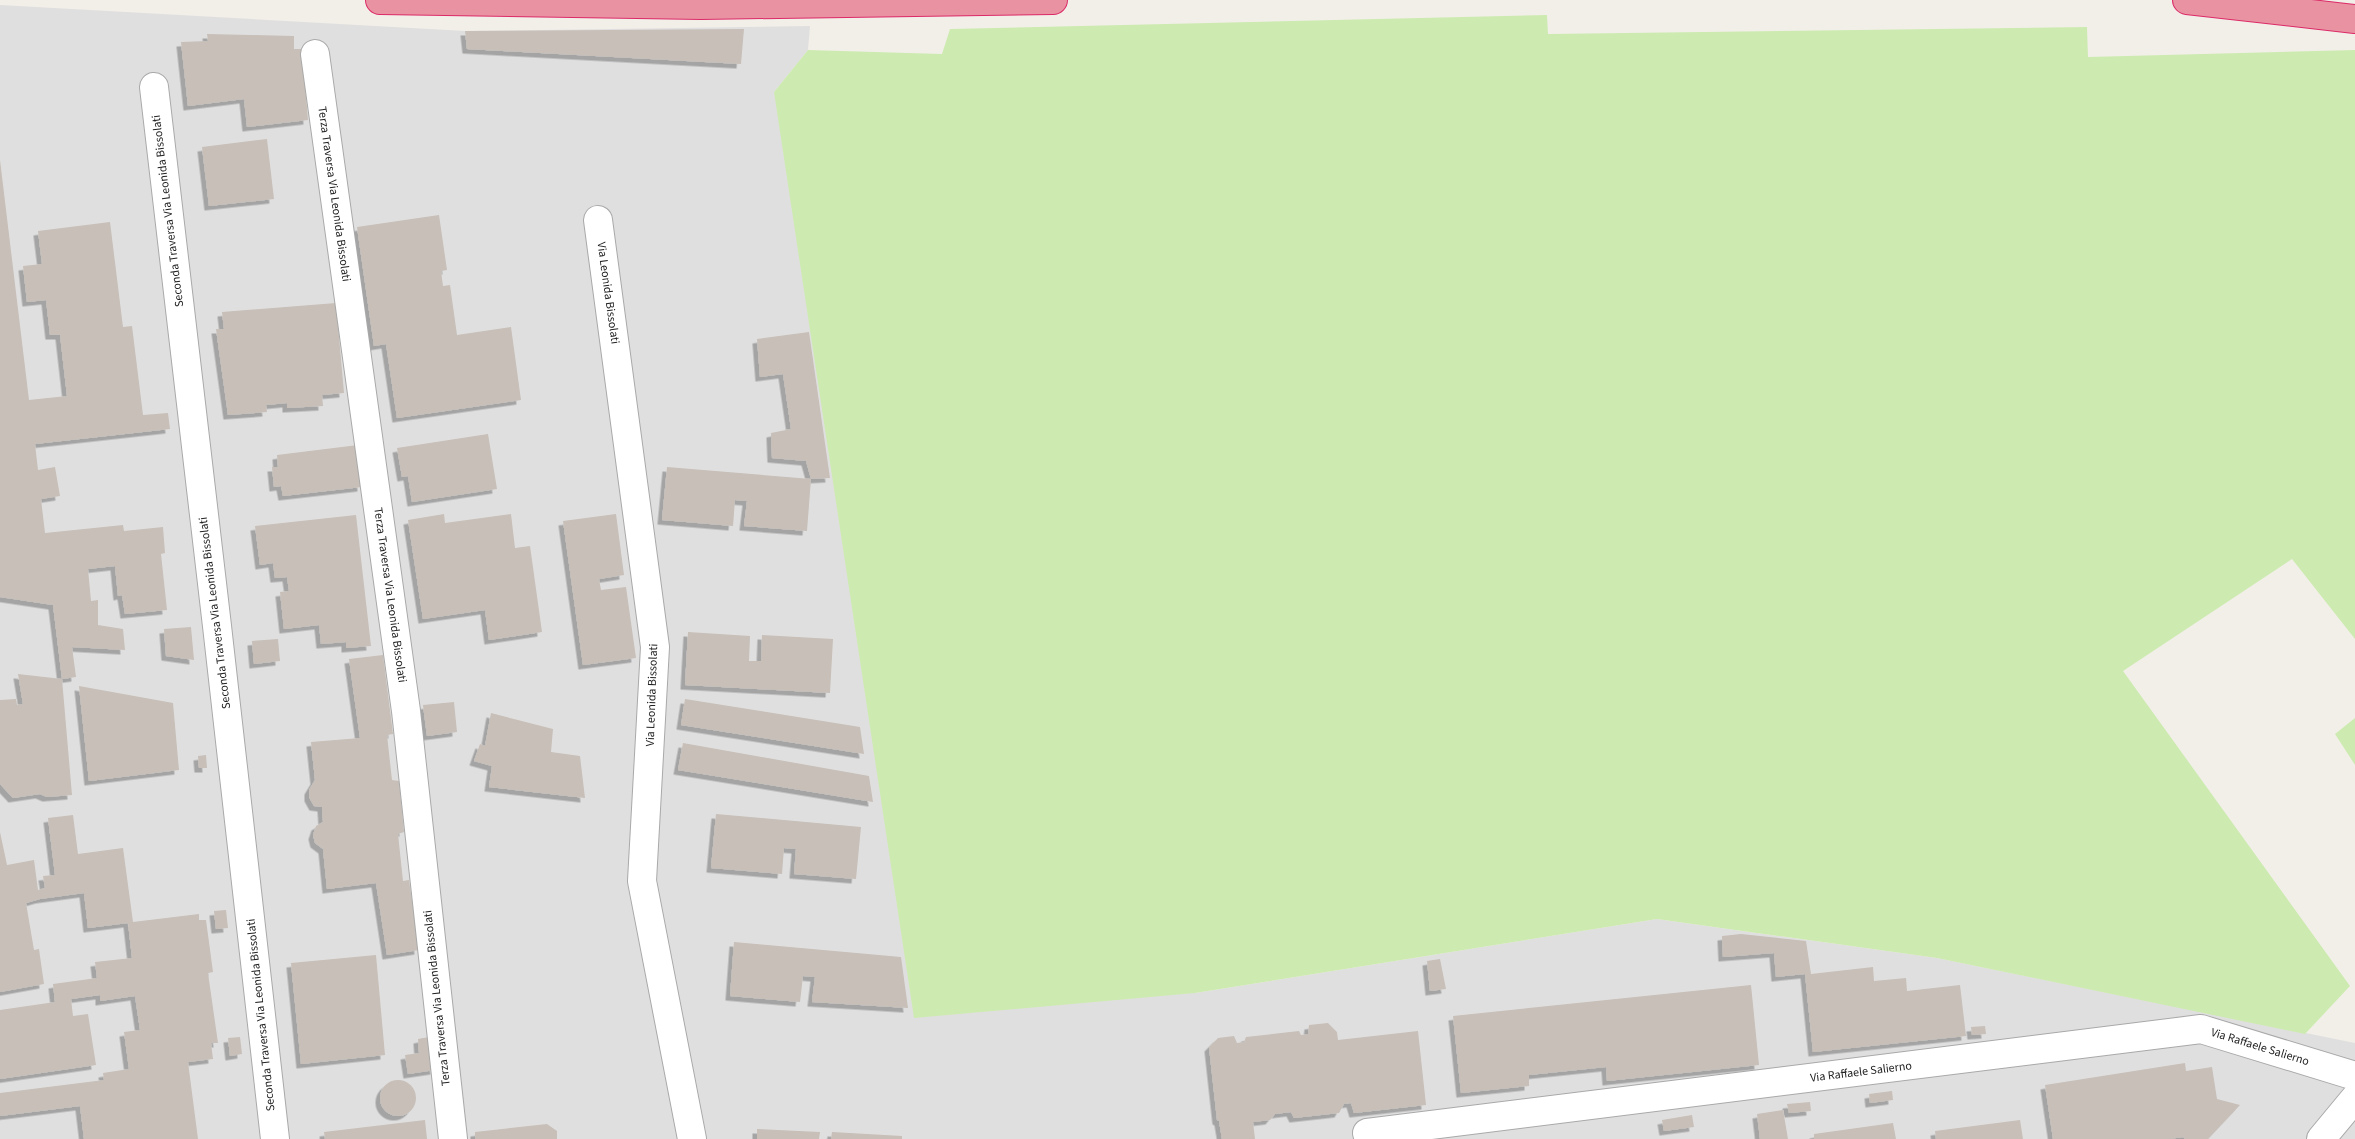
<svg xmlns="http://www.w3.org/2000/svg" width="2355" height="1139" viewBox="0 0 2355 1139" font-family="'Source Sans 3',sans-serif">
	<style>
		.residential { fill: #e0dfdf }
		.grass { fill: #cdebb0 }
		.building { fill: #c7bfb8; filter: url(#shadow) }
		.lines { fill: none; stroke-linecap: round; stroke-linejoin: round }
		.street-casing { stroke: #a9a9a9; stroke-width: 30 }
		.highway-casing { stroke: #dc2a67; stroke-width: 30 }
		.street { stroke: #fff; stroke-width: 28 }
		.highway { stroke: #e892a2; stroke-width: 28 }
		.labels { text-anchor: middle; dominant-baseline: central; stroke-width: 4; stroke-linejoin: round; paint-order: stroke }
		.street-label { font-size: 12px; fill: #222; stroke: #fff }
	</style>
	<defs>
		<filter id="shadow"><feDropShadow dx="-4.5" dy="4.5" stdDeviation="0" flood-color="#0004"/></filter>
	</defs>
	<rect width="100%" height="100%" fill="#f2efe9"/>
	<polygon class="residential" points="0,5 465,31 810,26 808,50 774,92 1195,993 1657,919 1937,958 2355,1043 2355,1139 0,1139"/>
	<g class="grass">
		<polygon points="1547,15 1548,34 2087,27 2088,57 2355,50 2355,639 2292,559 2123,671 2350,986 2305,1034 1937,958 1657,919 1195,993 914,1018 774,92 808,50 942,54 950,29"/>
		<polygon points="2355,718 2355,765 2335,734"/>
	</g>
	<g class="building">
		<polygon points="744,29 741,64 467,49 465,31"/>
		<polygon points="207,34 294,36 294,49 302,49 308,120 247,127 244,99 188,106 181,42 208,41"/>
		<polygon points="267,139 274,199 209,206 202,147"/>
		<polygon points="0,160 29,400 67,396 60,335 50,335 46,300 27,302 23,266 42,264 38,231 110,222 123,327 132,326 143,415 168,413 170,429 35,444 38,470 55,467 60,496 41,499 45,533 123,525 124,531 163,527 165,553 161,554 167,610 125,614 122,595 118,596 115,566 88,569 91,601 98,600 98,625 123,629 125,650 72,647 76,677 62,679 72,795 47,797 40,794 13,798 0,784 0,700 16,699 17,705 23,704 18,674 62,679 53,605 0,597"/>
		<polygon points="439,215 447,270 441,271 443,286 450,285 457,335 511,327 521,400 397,418 386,344 374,346 357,227"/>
		<polygon points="336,303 344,393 322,395 323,406 287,408 287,403 266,405 267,412 228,415 216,329 224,329 222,312"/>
		<polygon points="809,332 830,478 811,479 807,531 744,526 747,501 735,500 733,526 662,520 667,467 811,479 806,461 772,458 771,433 791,429 783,374 760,377 757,339"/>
		<polygon points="488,434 497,489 412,502 408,476 402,477 397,448"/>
		<polygon points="358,445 362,487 283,496 281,486 274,487 272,467 278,467 277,455"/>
		<polygon points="444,514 445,523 511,514 515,548 530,546 542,632 489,640 485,610 423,619 408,520"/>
		<polygon points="616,514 624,575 599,579 601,590 626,587 636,658 583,665 563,521"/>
		<polygon points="356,515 371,646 346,648 346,642 321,644 319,625 284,629 280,592 289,591 287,577 275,578 273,563 260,565 255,526"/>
		<polygon points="191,627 194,660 166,656 164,629"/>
		<polygon points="688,632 750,636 749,661 761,661 762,635 833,639 830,693 685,685"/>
		<polygon points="278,639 280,661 254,664 252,641"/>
		<polygon points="383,655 393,734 387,735 392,780 399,781 404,832 398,834 403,881 409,880 419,950 387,955 376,883 327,889 323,849 315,843 313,835 316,826 323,822 322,807 314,806 309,797 309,790 315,780 311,742 360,738 349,659"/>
		<polygon points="79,686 173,703 179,770 89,781"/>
		<polygon points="685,699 860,727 864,754 681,725"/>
		<polygon points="454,702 457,732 427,736 423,705"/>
		<polygon points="491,713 553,729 551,752 580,756 585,798 489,787 492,766 474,761 480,744 485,746"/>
		<polygon points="683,743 869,776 873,802 678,770"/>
		<polygon points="206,755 207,768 199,768 198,756"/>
		<polygon points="716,814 861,827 856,879 794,874 796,849 784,848 782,874 711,868"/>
		<polygon points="73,815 78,854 123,848 133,922 199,914 199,920 206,920 213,972 208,973 218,1043 211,1043 213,1059 188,1062 198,1139 84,1139 80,1106 0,1116 0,1093 104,1080 103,1073 129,1069 124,1032 140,1030 135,996 100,1001 100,995 71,999 73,1016 88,1014 96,1065 0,1079 0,1010 55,1002 53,984 97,978 95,962 132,958 128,923 88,928 84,893 40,899 26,903 34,950 39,949 44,984 0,992 0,832 7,865 34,860 38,890 45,888 43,876 55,875 48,818"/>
		<polygon points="226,910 228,928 216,929 214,911"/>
		<polygon points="1741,934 1806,941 1811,974 1873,967 1874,981 1906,978 1907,991 1960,985 1966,1036 1813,1052 1805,974 1776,977 1774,953 1723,957 1722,936"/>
		<polygon points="734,942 901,957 908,1008 812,1002 815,977 803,976 800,1002 730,996"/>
		<polygon points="376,955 385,1055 301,1064 291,963"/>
		<polygon points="1440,959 1446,989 1430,991 1427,961"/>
		<polygon points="1751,985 1759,1065 1607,1081 1606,1067 1529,1075 1529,1086 1461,1093 1453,1016"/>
		<polygon points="1328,1023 1337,1032 1338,1040 1418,1031 1426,1105 1354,1113 1351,1103 1344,1104 1339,1113 1294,1118 1291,1112 1275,1114 1270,1120 1253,1122 1255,1139 1222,1139 1219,1121 1217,1120 1209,1047 1218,1038 1234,1036 1237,1043 1244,1042 1246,1037 1299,1031 1301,1035 1308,1034 1309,1025"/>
		<polygon points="1985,1026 1986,1034 1972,1035 1971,1027"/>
		<polygon points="240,1037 242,1054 230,1056 228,1038"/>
		<polygon points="429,1037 435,1070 408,1074 405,1055 419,1053 418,1039"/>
		<polygon points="2185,1063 2186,1071 2212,1067 2217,1099 2240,1105 2208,1139 2185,1139 2183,1137 2169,1139 2053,1139 2045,1085"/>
		<circle cx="398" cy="1098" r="18"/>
		<polygon points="1892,1091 1893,1100 1870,1103 1869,1094"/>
		<polygon points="1810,1102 1811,1111 1789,1113 1787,1104"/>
		<polygon points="1783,1110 1788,1139 1760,1139 1757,1114"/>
		<polygon points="1692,1115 1694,1127 1664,1131 1662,1120"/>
		<polygon points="425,1120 427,1139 325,1139 324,1132"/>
		<polygon points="2020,1120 2023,1139 1936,1139 1935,1131"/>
		<polygon points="1893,1123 1896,1139 1814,1139 1814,1134"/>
		<polygon points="547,1124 557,1131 557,1139 475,1139 475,1132"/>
		<polygon points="757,1129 820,1132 819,1139 757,1139"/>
		<polygon points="832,1132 902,1136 902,1139 831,1139"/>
	</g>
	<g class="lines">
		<defs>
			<g id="street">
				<polyline points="315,54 406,711 453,1139"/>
				<polyline points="154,87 217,626 275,1139"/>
				<polyline points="598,220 655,647 642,881 692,1139"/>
				<polyline points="1369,1139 1367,1133 2201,1029 2355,1076"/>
				<polyline points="2321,1139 2355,1098"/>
			</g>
			<g id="highway">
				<polyline points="380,0 701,5 1053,0"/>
				<polyline points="2187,0 2355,19"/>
			</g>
		</defs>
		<use href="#street" class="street-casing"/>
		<use href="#highway" class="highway-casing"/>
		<use href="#street" class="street"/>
		<use href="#highway" class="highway"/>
	</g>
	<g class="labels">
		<g class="street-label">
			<text transform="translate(334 194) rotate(82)">Terza Traversa Via Leonida Bissolati</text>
			<text transform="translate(168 211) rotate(-97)">Seconda Traversa Via Leonida Bissolati</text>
			<text transform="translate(608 293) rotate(82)">Via Leonida Bissolati</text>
			<text transform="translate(390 595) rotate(82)">Terza Traversa Via Leonida Bissolati</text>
			<text transform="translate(215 613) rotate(-97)">Seconda Traversa Via Leonida Bissolati</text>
			<text transform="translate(652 695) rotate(-88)">Via Leonida Bissolati</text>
			<text transform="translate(437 998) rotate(-96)">Terza Traversa Via Leonida Bissolati</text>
			<text transform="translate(261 1015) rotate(-96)">Seconda Traversa Via Leonida Bissolati</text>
			<text transform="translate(2260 1047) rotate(17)">Via Raffaele Salierno</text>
			<text transform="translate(1861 1072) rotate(-7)">Via Raffaele Salierno</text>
		</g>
	</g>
</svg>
